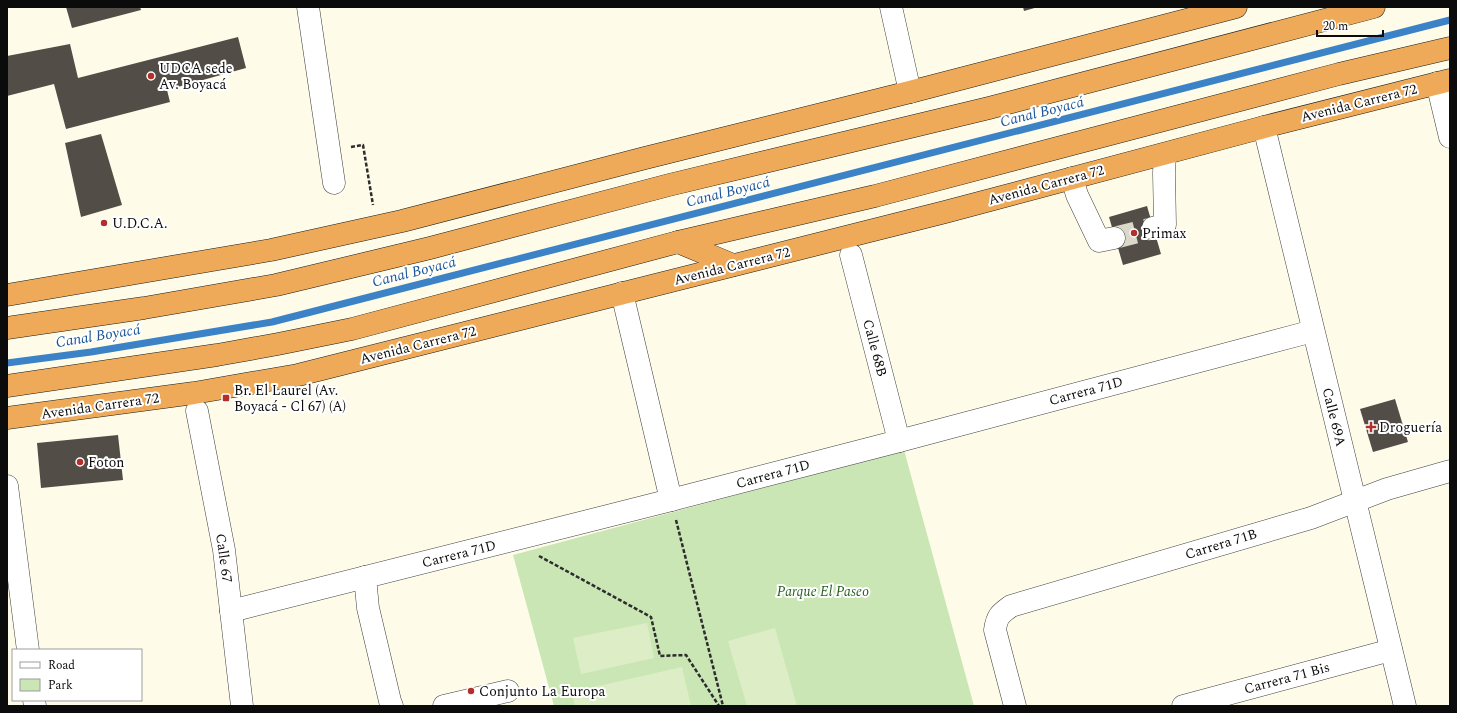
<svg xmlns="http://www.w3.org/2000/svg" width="1457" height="713" viewBox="0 0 1457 713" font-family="Spectral,serif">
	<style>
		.green { fill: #cae6b5 }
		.pitch { fill: #ddeec7 }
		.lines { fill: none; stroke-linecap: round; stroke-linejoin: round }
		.stream { stroke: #3b82c6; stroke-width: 7 }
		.building { fill: #534d48 }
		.minor-tunnel { stroke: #dad8c8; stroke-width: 22; stroke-dasharray: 22 11; stroke-linecap: butt }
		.minor-casing { stroke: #3e3e3e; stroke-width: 23 }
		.highway-casing { stroke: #1c1c1c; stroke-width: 23 }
		.path { stroke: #2d2d2d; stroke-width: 2.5; stroke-dasharray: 4 2; stroke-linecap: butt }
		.minor { stroke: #fff; stroke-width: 22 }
		.highway { stroke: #eeaa58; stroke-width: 22 }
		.poi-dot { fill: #b3302a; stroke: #fff; stroke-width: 1.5 }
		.labels { text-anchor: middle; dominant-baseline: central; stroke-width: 4; stroke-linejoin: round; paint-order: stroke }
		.poi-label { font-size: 14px; fill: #0b0b0b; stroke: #fff; text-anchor: start }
		.street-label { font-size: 14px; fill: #0b0b0b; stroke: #fff }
		.park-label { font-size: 14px; font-style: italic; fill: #265e1f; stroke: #fff }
		.water-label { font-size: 15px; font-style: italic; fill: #1b5595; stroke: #fff }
	</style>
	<rect width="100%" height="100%" fill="#fefce9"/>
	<polygon class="green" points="904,450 974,706 554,706 513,555"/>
	<g class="pitch">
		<polygon points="647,623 654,658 581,674 573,638"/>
		<polygon points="775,628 797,706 747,706 728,641"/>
		<polygon points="682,667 691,706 575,706 572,692"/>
	</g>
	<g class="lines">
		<polyline class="stream" points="7,363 91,352 272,322 1450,20"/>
	</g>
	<g class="building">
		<polygon points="66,7 140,7 141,10 72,28"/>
		<polygon points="1023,7 1038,7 1024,11"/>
		<polygon points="238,37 246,68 167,90 170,102 66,129 54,84 7,96 7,56 70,44 78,78"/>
		<polygon points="101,134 122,205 81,217 65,143"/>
		<polygon points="1147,206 1161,254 1123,265 1109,217"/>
		<polygon points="1395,399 1408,442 1373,452 1360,409"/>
		<polygon points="118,435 123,480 41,488 37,443"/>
	</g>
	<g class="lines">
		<polyline class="minor-tunnel" points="1114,238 1153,228"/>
		<defs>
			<g id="minor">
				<polyline points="308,7 334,183"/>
				<polyline points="891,7 910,92"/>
				<polyline points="1437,83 1450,137"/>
				<polyline points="1264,127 1405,706"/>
				<polyline points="1072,178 1077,195 1099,241 1114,238"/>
				<polyline points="1153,228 1165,225 1164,173 1165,154"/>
				<polyline points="851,255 899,441"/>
				<polyline points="622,293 671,500"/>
				<polyline points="197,411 224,550 242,706"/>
				<polyline points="7,486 28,650"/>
				<polyline points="365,577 368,608 390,701 392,706"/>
				<polyline points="231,611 671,500 899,441 1313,331"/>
				<polyline points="34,700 35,706"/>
				<polyline points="444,706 508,691"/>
				<path d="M1015,706L995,630C997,616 1000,614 1011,606L1311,518L1387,489L1450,471"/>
				<polyline points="1183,706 1391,650"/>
			</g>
			<g id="highway">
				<polyline points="678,242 733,265"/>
				<polyline points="7,295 271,250 402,221 645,158 910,92 1236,7"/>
				<polyline points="7,328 144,308 276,285 430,248 669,185 989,108 1374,7"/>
				<polyline points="7,386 217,355 278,344 352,329 678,242 875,196 1339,74 1450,48"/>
				<polyline points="7,418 194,393 298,375 945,212 1264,127 1450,80"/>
			</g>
		</defs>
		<use href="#minor" class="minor-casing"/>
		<use href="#highway" class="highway-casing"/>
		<g class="path">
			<polyline points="351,147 363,145 373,205"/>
			<polyline points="676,520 723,706"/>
			<polyline points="539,556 651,617 660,656 686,655 719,706"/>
		</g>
		<use href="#minor" class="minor"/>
		<use href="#highway" class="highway"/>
	</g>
	<g class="poi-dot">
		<circle cx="151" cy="76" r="4"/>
		<circle cx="104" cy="223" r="4"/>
		<circle cx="1134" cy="233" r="4"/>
		<rect x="222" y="394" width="8" height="8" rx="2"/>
		<path d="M1369 421h4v4h4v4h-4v4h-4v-4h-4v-4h4z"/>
		<circle cx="80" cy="462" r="4"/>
		<circle cx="471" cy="691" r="4"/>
	</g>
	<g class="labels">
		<g class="poi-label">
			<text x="159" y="68">UDCA sede<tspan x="159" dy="16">Av. Boyacá</tspan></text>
			<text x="112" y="223">U.D.C.A.</text>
			<text x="1142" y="233">Primax</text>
			<text x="234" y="390">Br. El Laurel (Av.<tspan x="234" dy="16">Boyacá - Cl 67) (A)</tspan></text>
			<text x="1379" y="427">Droguería</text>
			<text x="88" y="462">Foton</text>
			<text x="479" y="691">Conjunto La Europa</text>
		</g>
		<g class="street-label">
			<text transform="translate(1359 103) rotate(-14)">Avenida Carrera 72</text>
			<text transform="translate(1046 185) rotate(-15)">Avenida Carrera 72</text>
			<text transform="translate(732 266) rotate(-14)">Avenida Carrera 72</text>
			<text transform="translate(418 345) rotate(-14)">Avenida Carrera 72</text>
			<text transform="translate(875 348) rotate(75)">Calle 68B</text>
			<text transform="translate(1086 391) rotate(-15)">Carrera 71D</text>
			<text transform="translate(100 406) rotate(-8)">Avenida Carrera 72</text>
			<text transform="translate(1334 417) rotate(76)">Calle 69A</text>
			<text transform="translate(773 474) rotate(-15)">Carrera 71D</text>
			<text transform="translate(1221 544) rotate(-17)">Carrera 71B</text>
			<text transform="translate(459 554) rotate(-14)">Carrera 71D</text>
			<text transform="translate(224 558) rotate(82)">Calle 67</text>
			<text transform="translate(1287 678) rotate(-15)">Carrera 71 Bis</text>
		</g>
		<g class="park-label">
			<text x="823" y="591">Parque El Paseo</text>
		</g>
		<g class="water-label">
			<text transform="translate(1042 112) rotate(-14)">Canal Boyacá</text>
			<text transform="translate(728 192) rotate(-14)">Canal Boyacá</text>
			<text transform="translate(414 272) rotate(-14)">Canal Boyacá</text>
			<text transform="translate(98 336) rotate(-9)">Canal Boyacá</text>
		</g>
	</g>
	<rect width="1457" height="713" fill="none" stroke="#0b0b0b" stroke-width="16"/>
	<rect x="12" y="649" width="130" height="52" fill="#ffffff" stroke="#9d9d9d"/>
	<rect x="20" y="662" width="20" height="6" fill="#ffffff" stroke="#9d9d9d"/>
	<text x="48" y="669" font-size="12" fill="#0b0b0b">Road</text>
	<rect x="20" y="679" width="20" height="12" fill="#cae6b5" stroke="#9d9d9d"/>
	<text x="48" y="689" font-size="12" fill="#0b0b0b">Park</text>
	<path d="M1317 30v6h66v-6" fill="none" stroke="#0b0b0b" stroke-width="2"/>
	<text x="1323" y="30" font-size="12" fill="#0b0b0b" stroke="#ffffff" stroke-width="3" paint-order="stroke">20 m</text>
</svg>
